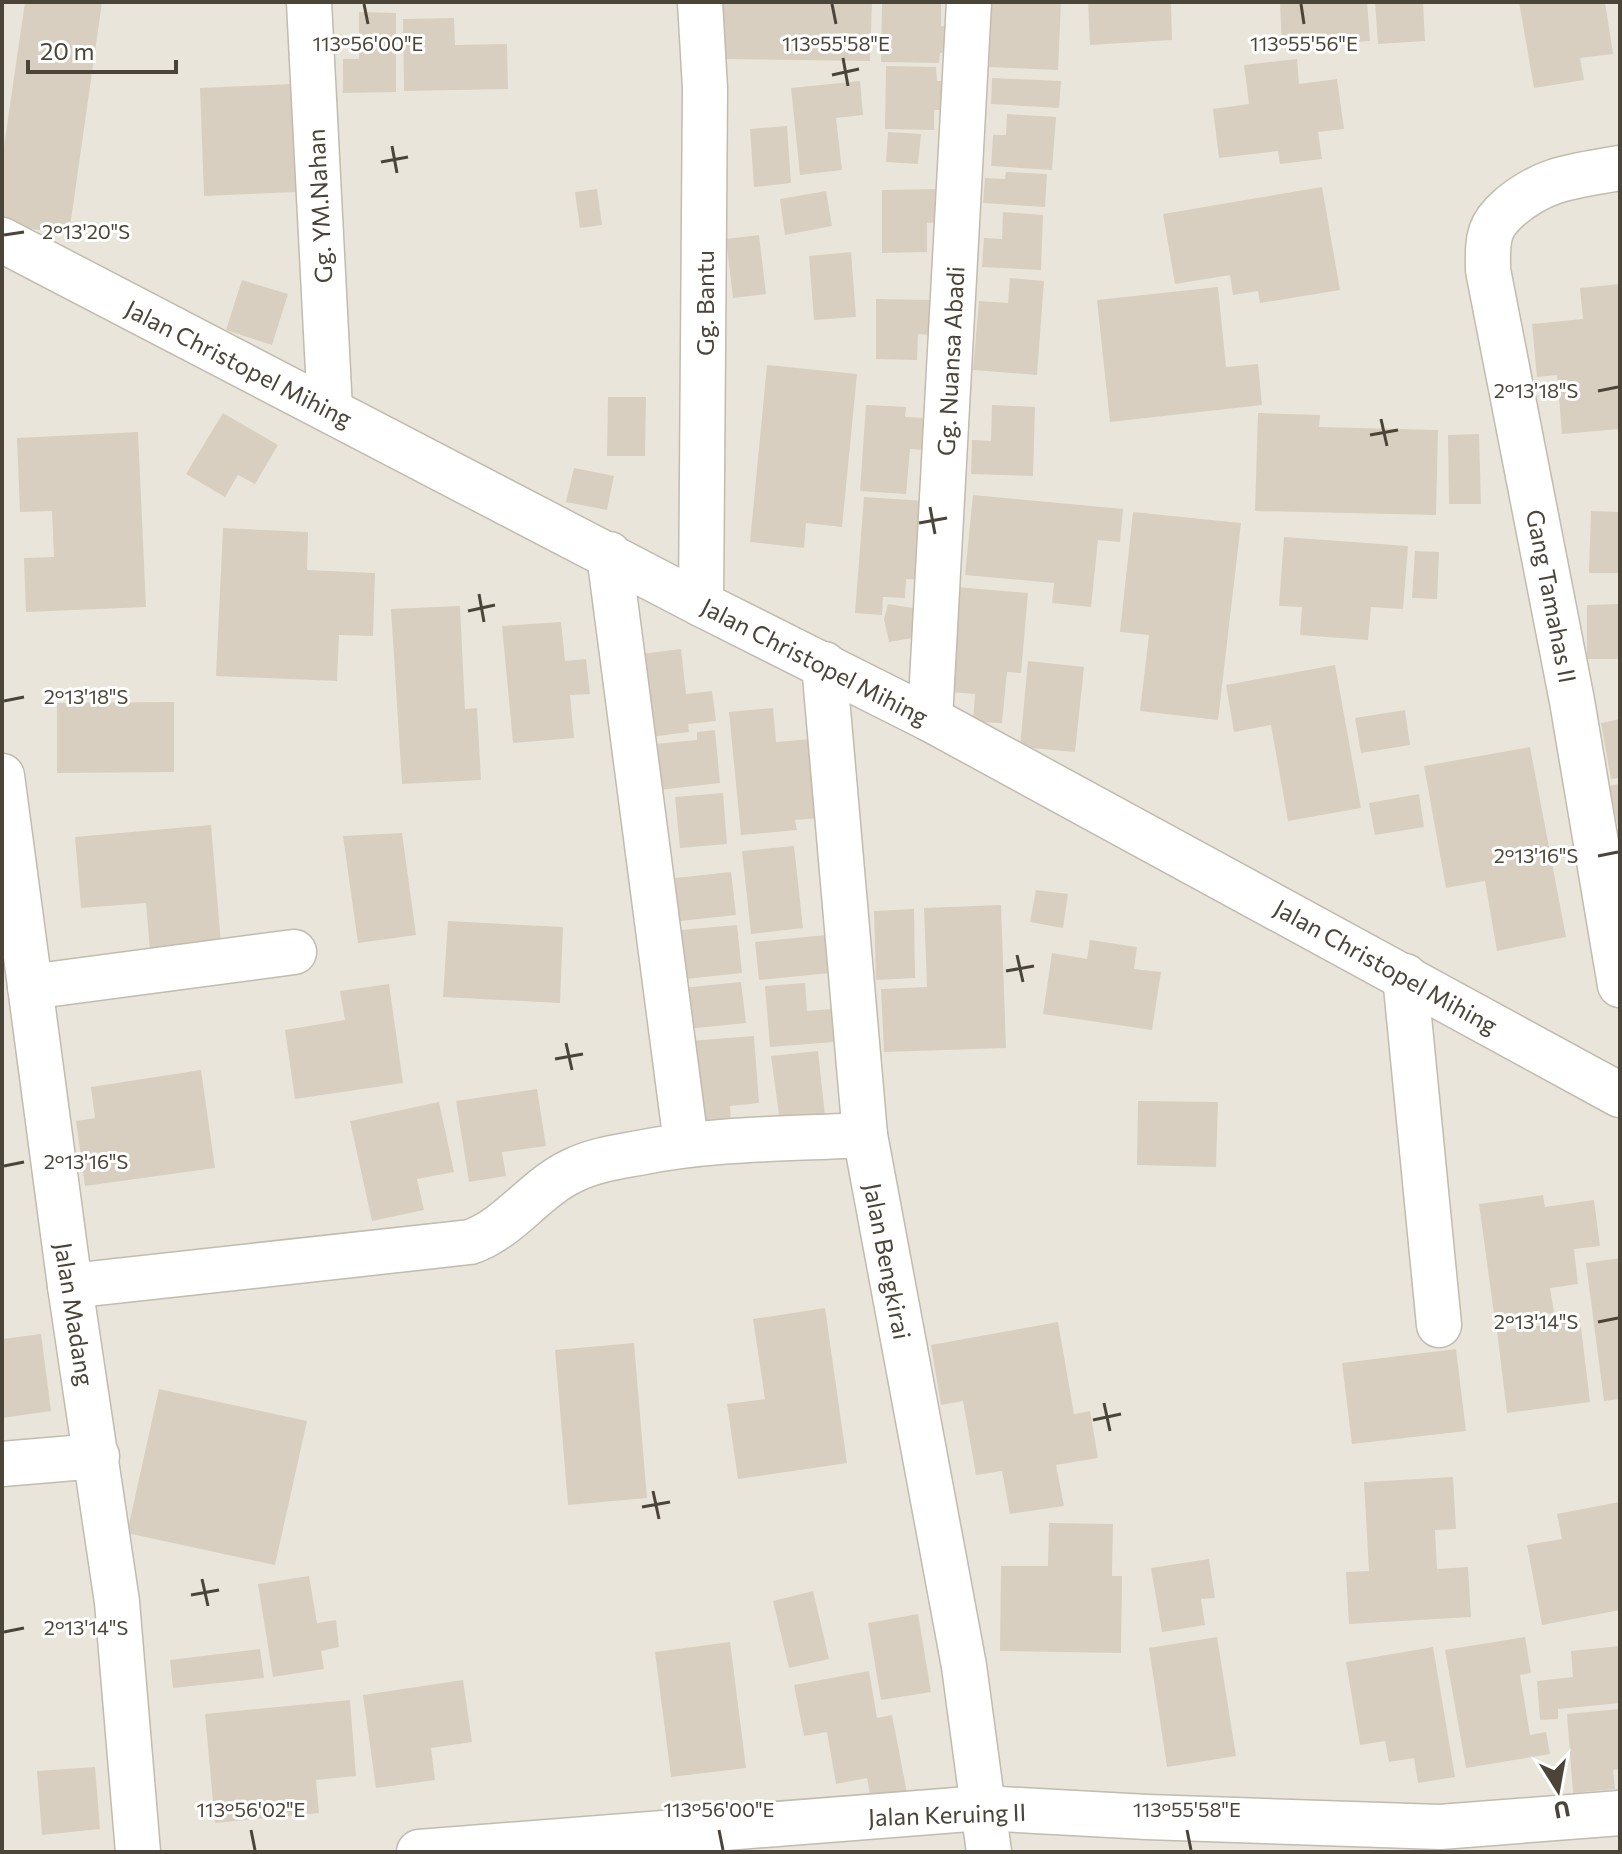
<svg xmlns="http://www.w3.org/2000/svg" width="1622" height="1854" viewBox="0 0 1622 1854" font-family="Commissioner,sans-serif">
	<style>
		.residential { fill: #eae5da }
		.building { fill: #d8cfc1 }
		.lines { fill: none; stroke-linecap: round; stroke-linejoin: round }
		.street-casing { stroke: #c2bbae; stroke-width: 47 }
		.street { stroke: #fff; stroke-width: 44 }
		.ticks { fill: none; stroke: #4b4439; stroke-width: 3 }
		.labels { text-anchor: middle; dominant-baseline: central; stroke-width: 6; stroke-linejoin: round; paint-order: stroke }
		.street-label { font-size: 24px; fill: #4b4439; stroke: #fff }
		.ticks-label { font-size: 20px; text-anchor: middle; fill: #4b4439; stroke: #fff; stroke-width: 6; stroke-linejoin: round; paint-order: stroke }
	</style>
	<rect width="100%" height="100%" fill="#f6f3ec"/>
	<rect class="residential" x="2" y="2" width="1618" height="1850"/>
	<g class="building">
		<polygon points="25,2 102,2 69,234 2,225 2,160"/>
		<polygon points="723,2 872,2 870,61 722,59"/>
		<polygon points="882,2 941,2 941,26 955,27 953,53 940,53 939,63 881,62"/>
		<polygon points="992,2 1061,2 1058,70 989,67"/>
		<polygon points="1088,2 1171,2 1172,40 1090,45"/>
		<polygon points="1280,2 1367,2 1370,41 1282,47"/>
		<polygon points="1375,2 1423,2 1425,41 1378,44"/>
		<polygon points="1519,2 1605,2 1613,54 1580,58 1584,80 1534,88"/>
		<polygon points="359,12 396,13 396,92 343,93 343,59 359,59"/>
		<polygon points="454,18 455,45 507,44 508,89 404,91 403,19"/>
		<polygon points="1297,59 1299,84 1337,79 1344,129 1318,132 1322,159 1280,164 1278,151 1219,158 1213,109 1249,104 1244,65"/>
		<polygon points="886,66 936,67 937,81 947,81 946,110 934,110 934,130 885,129"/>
		<polygon points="992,78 1061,81 1059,108 991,104"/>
		<polygon points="860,81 863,115 836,118 842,170 800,175 791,88"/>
		<polygon points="292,84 296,192 204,196 200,88"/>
		<polygon points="1007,114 1056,117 1052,170 991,166 993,135 1006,135"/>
		<polygon points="787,126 791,183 754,187 750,129"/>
		<polygon points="888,132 921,134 918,164 886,162"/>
		<polygon points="1006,172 1047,174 1045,207 983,203 985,178 1005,179"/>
		<polygon points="1322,187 1340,290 1260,303 1258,291 1233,295 1230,275 1175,284 1163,214"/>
		<polygon points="597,189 602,225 580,228 575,192"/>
		<polygon points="937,189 938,222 927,223 927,252 882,253 882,190"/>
		<polygon points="826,191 832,226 785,235 780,199"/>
		<polygon points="1003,212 1043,215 1041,270 982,267 984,238 1002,239"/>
		<polygon points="759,235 766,294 733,298 726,239"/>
		<polygon points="851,252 856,317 814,320 809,256"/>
		<polygon points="1010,278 1044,281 1037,375 973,370 979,301 1008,303"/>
		<polygon points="242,280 288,294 272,345 226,330"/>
		<polygon points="1620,284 1620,429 1562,434 1557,375 1537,377 1532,324 1583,319 1580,288"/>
		<polygon points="1218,287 1226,367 1258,364 1262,405 1110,422 1097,300"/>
		<polygon points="876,299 931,300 930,335 918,334 917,360 876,359"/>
		<polygon points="767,365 857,374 842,527 806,523 804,548 750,542"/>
		<polygon points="608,397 646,397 645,456 607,456"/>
		<polygon points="866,405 906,407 905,417 928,418 926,450 910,449 906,494 860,491"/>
		<polygon points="992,405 1035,407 1033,476 971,474 972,440 991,441"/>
		<polygon points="223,413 278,445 255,484 238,475 225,497 186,474"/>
		<polygon points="1258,413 1320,415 1319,427 1438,430 1436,515 1255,511"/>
		<polygon points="138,432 146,607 26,612 24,558 54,557 52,511 20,512 17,438"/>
		<polygon points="1479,434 1481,504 1449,504 1448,435"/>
		<polygon points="574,468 614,476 607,510 566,502"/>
		<polygon points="973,495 1123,509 1120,542 1098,540 1091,607 1052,603 1054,583 965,575"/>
		<polygon points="864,497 926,501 919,580 906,579 905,598 883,597 882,615 855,613"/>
		<polygon points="1591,511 1620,512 1620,573 1589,573"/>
		<polygon points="1133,512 1241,523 1218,720 1140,711 1149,635 1120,632"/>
		<polygon points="223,528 308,532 307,570 375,573 373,636 339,635 337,681 216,676"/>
		<polygon points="1284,537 1408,546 1403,609 1371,607 1368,640 1300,635 1302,607 1279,606"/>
		<polygon points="1415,551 1439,552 1437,599 1412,598"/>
		<polygon points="957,587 1028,593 1021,673 1007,672 1002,723 973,722 975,694 949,692"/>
		<polygon points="888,604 913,608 919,637 889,642 884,619"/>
		<polygon points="1620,604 1620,659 1587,659 1587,605"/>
		<polygon points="460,606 465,709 477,708 481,780 402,784 391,609"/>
		<polygon points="561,622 565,661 586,659 590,694 570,695 574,738 513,743 502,626"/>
		<polygon points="681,649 686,694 712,691 716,721 688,724 689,732 642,738 633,655"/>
		<polygon points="1028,661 1084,667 1075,752 1020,747"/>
		<polygon points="1335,665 1361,808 1288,821 1271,725 1234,732 1226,685"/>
		<polygon points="174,702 174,772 57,773 57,703"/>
		<polygon points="773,708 776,742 811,739 819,818 795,820 797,830 741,835 729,712"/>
		<polygon points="1405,710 1410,745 1361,753 1355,718"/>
		<polygon points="1620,719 1620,778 1611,779 1601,723"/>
		<polygon points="715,730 720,783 650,791 645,745 697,740 697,732"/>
		<polygon points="1530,747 1566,937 1497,951 1485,881 1446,888 1424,766"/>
		<polygon points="1620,784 1620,832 1619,832 1609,786"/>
		<polygon points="723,793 727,844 680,848 675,797"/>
		<polygon points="1419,794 1424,827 1375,835 1369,803"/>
		<polygon points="211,825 221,944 150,950 146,903 81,908 75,837"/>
		<polygon points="402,833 416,935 358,943 343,836"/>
		<polygon points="794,846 803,928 751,934 742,851"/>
		<polygon points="731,872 736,915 680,921 675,878"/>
		<polygon points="1036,890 1068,894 1063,928 1030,922"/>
		<polygon points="1001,905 1006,1048 884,1052 881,989 927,987 924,908"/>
		<polygon points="914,909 915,978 876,980 874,911"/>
		<polygon points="448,921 563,927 560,1003 443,997"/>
		<polygon points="737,925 742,973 686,979 681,930"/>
		<polygon points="826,935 830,973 759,980 755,942"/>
		<polygon points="1090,940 1137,947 1134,969 1161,972 1152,1030 1043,1014 1052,953 1087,959"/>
		<polygon points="741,982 746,1023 686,1029 681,988"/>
		<polygon points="805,983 807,1011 831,1009 834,1042 770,1047 765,986"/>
		<polygon points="389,984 403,1083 295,1099 285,1030 345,1020 340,991"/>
		<polygon points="754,1036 759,1103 730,1106 731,1127 697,1130 689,1041"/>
		<polygon points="818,1051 825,1116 780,1122 771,1056"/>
		<polygon points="201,1070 215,1168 85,1186 76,1121 95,1118 91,1087"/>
		<polygon points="537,1089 546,1146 502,1152 506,1176 469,1182 456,1101"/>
		<polygon points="1138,1101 1218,1102 1216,1167 1137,1165"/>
		<polygon points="439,1102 454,1172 417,1179 424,1210 372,1221 350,1121"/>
		<polygon points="1543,1195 1545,1207 1594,1200 1600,1246 1574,1249 1578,1284 1550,1288 1554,1313 1495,1321 1479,1204"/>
		<polygon points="1620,1258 1620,1399 1604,1401 1586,1263"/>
		<polygon points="825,1308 847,1463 738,1479 727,1404 765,1399 753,1319"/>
		<polygon points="1580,1320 1590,1402 1507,1413 1497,1331"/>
		<polygon points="1058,1322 1074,1414 1090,1411 1098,1458 1056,1465 1064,1506 1010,1514 1002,1471 976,1475 963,1401 941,1405 931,1345"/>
		<polygon points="41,1334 51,1411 2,1418 2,1339"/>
		<polygon points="634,1343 647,1498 568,1505 555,1350"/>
		<polygon points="1456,1349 1466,1431 1352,1444 1342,1363"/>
		<polygon points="159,1389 307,1421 275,1565 127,1533"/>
		<polygon points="1453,1477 1456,1529 1435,1530 1437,1569 1468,1567 1471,1617 1349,1624 1346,1572 1369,1571 1364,1482"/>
		<polygon points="1619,1502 1620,1610 1542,1625 1527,1545 1562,1539 1557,1514"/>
		<polygon points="1049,1523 1113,1524 1112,1576 1122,1576 1121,1653 1000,1651 1001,1566 1048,1566"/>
		<polygon points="1209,1559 1215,1598 1201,1599 1205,1625 1162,1632 1151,1568"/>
		<polygon points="309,1576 317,1623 336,1620 339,1647 321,1651 324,1669 273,1677 258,1584"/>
		<polygon points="813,1591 829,1659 789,1668 773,1601"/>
		<polygon points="918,1614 931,1692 881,1700 868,1623"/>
		<polygon points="1217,1637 1236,1756 1167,1767 1149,1648"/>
		<polygon points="1525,1637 1531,1673 1520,1675 1530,1735 1546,1732 1550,1754 1466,1768 1445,1650"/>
		<polygon points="730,1642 746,1768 671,1777 655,1652"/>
		<polygon points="1620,1646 1620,1703 1558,1709 1558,1719 1540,1720 1537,1681 1573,1677 1571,1651"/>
		<polygon points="1433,1647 1455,1777 1418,1783 1414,1758 1389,1762 1385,1741 1360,1745 1346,1662"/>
		<polygon points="260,1649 264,1678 173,1688 170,1660"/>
		<polygon points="869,1671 877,1718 892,1715 907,1793 871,1800 867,1778 836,1784 827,1732 804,1736 794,1685"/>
		<polygon points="463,1680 472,1742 431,1748 435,1780 376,1788 363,1695"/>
		<polygon points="350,1700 356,1776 316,1780 319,1813 215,1823 205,1714"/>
		<polygon points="1620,1709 1620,1769 1613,1770 1615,1789 1573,1793 1567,1714"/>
		<polygon points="95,1767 100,1829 42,1835 37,1771"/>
	</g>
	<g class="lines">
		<defs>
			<g id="street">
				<polyline points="309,2 330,410"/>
				<polyline points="700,2 705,88 701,604"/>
				<path d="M1620,168C1575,176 1546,177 1510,207C1502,214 1494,223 1491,232C1487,244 1488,257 1488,270L1572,701L1620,985"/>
				<polyline points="2,240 701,604 930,719 1620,1095"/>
				<polyline points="609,554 686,1143"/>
				<polyline points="824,664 865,1135 964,1666 989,1852"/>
				<polyline points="930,719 969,2"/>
				<polyline points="2,776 70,1286 117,1602 138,1852"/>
				<polyline points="1405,976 1439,1325"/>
				<polyline points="30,987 294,952"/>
				<path d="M70,1286L470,1242C511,1228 534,1188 574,1170C595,1160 617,1157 639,1153C713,1138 790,1139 865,1135"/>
				<polyline points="2,1464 97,1456"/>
				<polyline points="419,1852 982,1808 1147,1817 1440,1827 1620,1813"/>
			</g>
		</defs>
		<use href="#street" class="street-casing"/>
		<use href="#street" class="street"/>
	</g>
	<path class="ticks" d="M364,4L368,24M832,4L836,24M1301,4L1304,24M843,58L848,86M832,75L859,69M392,146L397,173M381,162L408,157M4,235L24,232M1598,391L1618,387M1381,419L1387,446M1370,435L1398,430M930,507L935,534M919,523L947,518M479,594L484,622M468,611L495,605M4,701L24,697M1598,856L1618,852M1017,955L1023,982M1006,971L1034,966M566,1043L572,1070M555,1059L583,1054M4,1166L24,1162M1598,1322L1618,1318M1104,1403L1110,1431M1093,1420L1121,1414M653,1491L659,1519M642,1507L670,1502M202,1579L208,1606M191,1595L219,1590M4,1632L24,1628M251,1830L255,1850M719,1830L723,1850M1187,1830L1191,1850"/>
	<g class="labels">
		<g class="street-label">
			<text transform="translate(319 206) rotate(-93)">Gg. YM.Nahan</text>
			<text transform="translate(704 303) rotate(-90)">Gg. Bantu</text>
			<text transform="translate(950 361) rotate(-87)">Gg. Nuansa Abadi</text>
			<text transform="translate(239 363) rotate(27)">Jalan Christopel Mihing</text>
			<text transform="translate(1552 596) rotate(79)">Gang Tamahas II</text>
			<text transform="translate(815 661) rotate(27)">Jalan Christopel Mihing</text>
			<text transform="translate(1386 966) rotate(29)">Jalan Christopel Mihing</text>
			<text transform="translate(888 1261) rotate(79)">Jalan Bengkirai</text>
			<text transform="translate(75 1314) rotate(81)">Jalan Madang</text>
			<text transform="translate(947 1814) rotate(-2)">Jalan Keruing II</text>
		</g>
	</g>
	<g class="ticks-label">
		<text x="368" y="51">113°56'00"E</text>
		<text x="836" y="51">113°55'58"E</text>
		<text x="1304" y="51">113°55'56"E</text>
		<text x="86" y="239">2°13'20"S</text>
		<text x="1536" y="398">2°13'18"S</text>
		<text x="86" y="704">2°13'18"S</text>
		<text x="1536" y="863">2°13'16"S</text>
		<text x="86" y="1169">2°13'16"S</text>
		<text x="1536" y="1329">2°13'14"S</text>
		<text x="86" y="1635">2°13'14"S</text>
		<text x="251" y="1817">113°56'02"E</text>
		<text x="719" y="1817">113°56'00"E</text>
		<text x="1187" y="1817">113°55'58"E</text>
	</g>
	<rect width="1622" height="1854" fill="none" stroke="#4b4439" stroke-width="8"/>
	<g transform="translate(1558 1790) rotate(169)" stroke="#ffffff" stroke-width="6" paint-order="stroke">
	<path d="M0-6L14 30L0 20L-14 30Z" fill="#4b4439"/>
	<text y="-12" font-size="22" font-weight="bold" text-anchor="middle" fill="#4b4439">U</text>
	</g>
	<path d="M28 60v12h148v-12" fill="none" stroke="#4b4439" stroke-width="4"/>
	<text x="40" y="60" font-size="24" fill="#4b4439" stroke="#ffffff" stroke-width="6" paint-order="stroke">20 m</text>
</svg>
